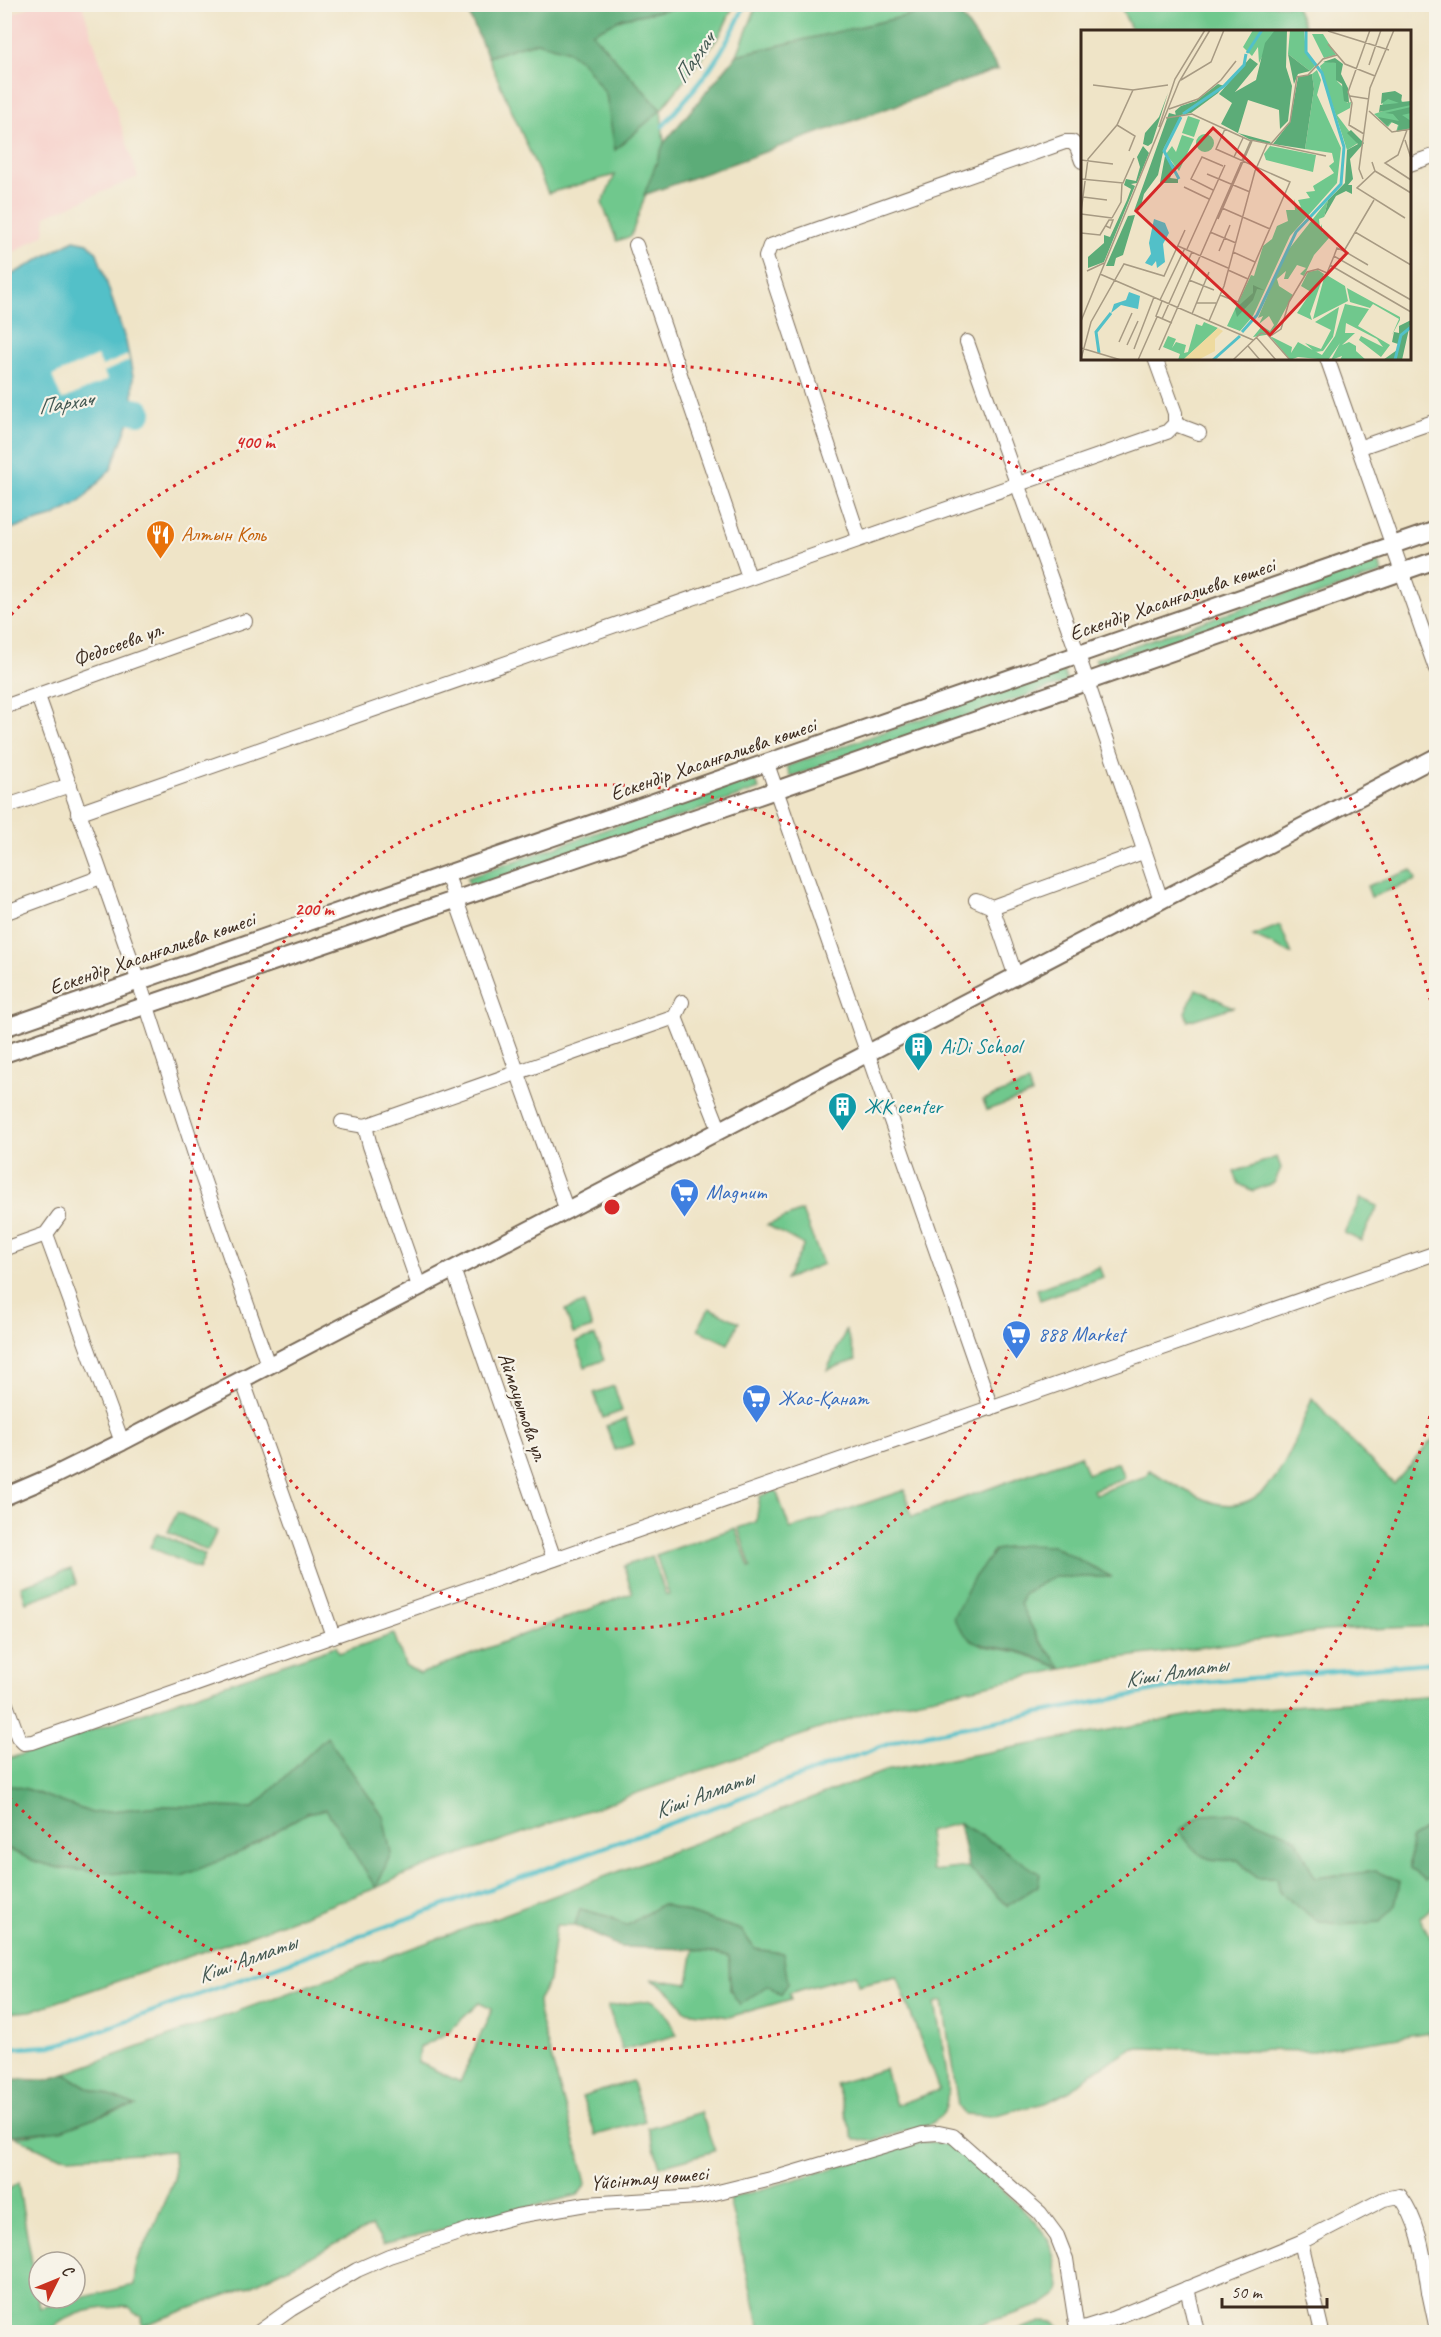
<svg xmlns="http://www.w3.org/2000/svg" width="1441" height="2337" viewBox="0 0 1441 2337" font-family="Caveat,sans-serif">
	<style>
		.built { fill: #f7d0ca }
		.green { fill: #70c88d; stroke: #567956; stroke-width: 1.5; fill-rule: evenodd }
		.forest { fill: #5cac78; stroke: #4c6b4b; stroke-width: 1.5 }
		.water { fill: #52c0c8; stroke: #467573; stroke-width: 1.5 }
		.pier { fill: #efe4c7 }
		.lines { fill: none; stroke-linecap: round; stroke-linejoin: round }
		.stream { stroke: #52c0c8; stroke-width: 4.5 }
		.river { stroke: #52c0c8; stroke-width: 26 }
		.minor-casing { stroke: #7a6b59; stroke-width: 16 }
		.tertiary-casing { stroke: #7a6b59; stroke-width: 20 }
		.minor { stroke: #fff; stroke-width: 14 }
		.tertiary { stroke: #fff; stroke-width: 16 }
		.ring { fill: none; stroke: #d62828; stroke-width: 3; stroke-dasharray: 3 6 }
		.labels { text-anchor: middle; dominant-baseline: central; stroke-width: 4.5; stroke-linejoin: round; paint-order: stroke }
		.food-label { font-size: 21px; fill: #c56008; stroke: #f7f3e8; text-anchor: start }
		.street-label { font-size: 21px; fill: #3b2a1e; stroke: #f7f3e8 }
		.culture-label { font-size: 21px; fill: #0d838f; stroke: #f7f3e8; text-anchor: start }
		.shop-label { font-size: 21px; fill: #366cbe; stroke: #f7f3e8; text-anchor: start }
		.water-label { font-size: 22px; font-style: italic; fill: #425751; stroke: #f7f3e8 }
		.inset-river { fill: none; stroke: #52c0c8; stroke-width: 3 }
		.inset-road { fill: none; stroke: #a79a83; stroke-width: 1.5 }
		.view { fill: #d62828; fill-opacity: 0.15; stroke: #d62828; stroke-width: 3 }
		.inset-edge { fill: none; stroke: #3b2a1e; stroke-width: 3 }
		.centre { fill: #d62828; stroke: #f7f3e8; stroke-width: 3 }
		.ring-label { font-size: 18px; text-anchor: middle; font-weight: bold; fill: #d62828; stroke: #f7f3e8; stroke-width: 4.5; stroke-linejoin: round; paint-order: stroke }
	</style>
	<rect width="100%" height="100%" fill="#f7f3e8"/>
	<filter id="ink" filterUnits="userSpaceOnUse"><feTurbulence type="fractalNoise" baseFrequency=".0167" numOctaves="2"/><feDisplacementMap in="SourceGraphic" scale="12" xChannelSelector="R" yChannelSelector="G"/><feConvolveMatrix kernelMatrix="1 2 1 2 8 2 1 2 1" color-interpolation-filters="sRGB"/></filter>
	<filter id="wash" filterUnits="userSpaceOnUse"><feTurbulence type="fractalNoise" baseFrequency=".008" numOctaves="4" result="noise"/><feDisplacementMap in="SourceGraphic" scale="24" xChannelSelector="R" yChannelSelector="G"/><feGaussianBlur stdDeviation="1.35" result="paint"/><feColorMatrix in="noise" values="0 0 0 0 0 0 0 0 0 0 0 0 0 0 0 0 0 1.4 0 .05"/><feComposite in="paint" operator="in"/></filter>
	<g filter="url(#wash)">
		<rect width="100%" height="100%" fill="#efe4c7"/>
		<polygon class="built" points="34,5 82,5 138,177 46,216 44,234 5,258 5,17"/>
		<g class="green">
			<polygon points="690,5 734,5 720,35 661,110 664,143 631,236 617,241 602,203 615,175 548,193 488,57 517,47 537,42 566,50 582,61 606,94 616,149 661,110 591,33 623,18"/>
			<polygon points="757,5 953,5 737,55"/>
			<polygon points="1120,5 1295,5 1307,31 1132,31"/>
			<polygon points="1379,561 1382,573 1100,670 1095,659"/>
			<polygon points="1063,669 1067,682 790,777 787,766"/>
			<polygon points="755,777 759,789 471,890 467,878"/>
			<polygon points="1412,870 1416,880 1371,897 1367,886"/>
			<polygon points="1280,925 1292,954 1253,936"/>
			<polygon points="1196,989 1233,1007 1188,1021 1185,1012"/>
			<polygon points="1028,1083 1032,1094 987,1110 983,1100"/>
			<polygon points="1277,1157 1281,1168 1274,1183 1253,1191 1239,1184 1234,1172"/>
			<polygon points="1361,1198 1378,1206 1361,1241 1344,1233"/>
			<polygon points="802,1211 823,1264 786,1279 804,1245 767,1225"/>
			<polygon points="1099,1267 1103,1277 1040,1300 1037,1289"/>
			<polygon points="584,1303 592,1328 573,1334 565,1310"/>
			<polygon points="709,1308 739,1322 728,1344 698,1330"/>
			<polygon points="846,1330 856,1360 827,1370"/>
			<polygon points="595,1336 604,1360 585,1367 576,1342"/>
			<polygon points="614,1386 622,1411 603,1418 594,1393"/>
			<path d="M1312,1398L1349,1439L1394,1484L1436,1435V1626L1325,1631L1111,1659L882,1707L406,1874L376,1888L251,1935L31,2011L5,2013L4,1847L34,1861L59,1868L101,1872L243,1851L306,1813L327,1809L376,1887L327,1738L253,1808L160,1806L92,1813L26,1789L5,1784V1760L336,1646L339,1653L394,1634L405,1665L420,1674L632,1593L624,1566L652,1556L666,1595H669L656,1555L735,1528L749,1567H751L738,1528L756,1522L760,1496L776,1490L790,1529L905,1490L912,1517L1080,1455L1087,1474L1118,1462L1124,1478L1093,1490L1095,1494L1146,1476L1149,1470C1167,1480 1197,1499 1215,1503C1274,1518 1296,1438 1312,1398ZM1053,1546L1111,1577H1053L1024,1593L1020,1604L1038,1639L1061,1668L1019,1652L983,1646Z"/>
			<polygon points="626,1419 634,1444 615,1450 606,1426"/>
			<polygon points="177,1512 217,1531 207,1551 168,1532"/>
			<polygon points="157,1533 205,1555 199,1569 150,1547"/>
			<polygon points="71,1569 77,1584 26,1602 21,1586"/>
			<path d="M1436,1695V1823L1411,1838L1410,1869L1426,1880L1436,1871V1904L1420,1918L1436,1948V2055L1429,2032L1313,2051L1133,2048L1089,2075L1070,2091L1046,2103L991,2116L964,2114L958,2107L943,2001L935,2003C939,2029 952,2081 946,2105C944,2113 939,2119 932,2123L872,2141L856,2140L853,2137L836,2084L885,2069L896,2105L939,2090L897,1976L858,1985L855,1974L789,1993L791,1999L729,2017L685,2011C676,1996 666,1987 651,1979L688,1984L694,1949L729,1956L730,1990L768,1985L780,1995L741,1930L662,1904L626,1926L610,1917L580,1909L575,1925H556L549,1981L538,2000L539,2015L584,2174L586,2184L578,2195L383,2244L372,2226L253,2285L142,2326L141,2317L129,2307C98,2307 72,2310 49,2332H13L5,2320V2192L18,2183L40,2308L134,2285L136,2261L147,2242L174,2179L173,2151L69,2157L53,2155L14,2136C57,2135 93,2115 134,2106L85,2086L65,2074L511,1912L885,1771L1202,1713ZM959,1823L992,1842L1007,1906L968,1867L932,1871L928,1831ZM1296,1838L1315,1878L1336,1875L1400,1882L1395,1905L1277,1878H1256L1238,1860ZM479,2003L492,2009L460,2082L418,2062L420,2047L446,2034Z"/>
			<path d="M651,2000C666,2007 670,2021 677,2035L622,2050L608,2006Z"/>
			<polygon points="632,2081 645,2121 596,2135 582,2097"/>
			<polygon points="701,2112 715,2151 660,2166 648,2128"/>
			<polygon points="922,2142 937,2142 951,2146 965,2155 1035,2221 1048,2239 1054,2258 1060,2286 1059,2293 1042,2305 956,2332 761,2332 729,2199"/>
			<polygon points="1044,2321 1054,2322 1064,2332 1011,2332"/>
		</g>
		<g class="forest">
			<polygon points="468,5 468,4 690,5 623,18 592,33 661,110 615,150 606,94 582,61 566,50 537,42 517,47 488,57 467,10"/>
			<polygon points="954,5 998,69 644,195 664,143 737,55"/>
			<path d="M1024,1545L1053,1546L1112,1577H1053L1024,1593L1020,1604L1038,1639L1063,1669C1048,1663 1033,1655 1017,1651C986,1644 971,1650 953,1618L973,1579L995,1550Z"/>
			<polygon points="327,1737 383,1816 391,1853 376,1888 326,1809 306,1813 243,1851 182,1876 100,1872 59,1868 34,1861 5,1847 5,1784 26,1789 92,1813 160,1806 253,1808"/>
			<path d="M1238,1813L1296,1838L1315,1878L1376,1871L1400,1882L1395,1905L1380,1922L1340,1925L1316,1920L1280,1893L1277,1878H1256L1238,1860C1204,1862 1199,1858 1179,1830L1202,1815Z"/>
			<polygon points="959,1823 992,1842 1040,1874 1038,1886 1007,1906 968,1867"/>
			<polygon points="1436,1823 1436,1871 1426,1880 1410,1869 1411,1838"/>
			<polygon points="662,1904 741,1930 755,1949 783,1953 788,1983 781,1995 768,1985 740,2005 730,1990 729,1956 694,1949 620,1947 575,1925 580,1909 610,1917 626,1926"/>
			<polygon points="65,2074 85,2086 136,2106 109,2112 61,2130 5,2136 5,2079 47,2080"/>
		</g>
		<polygon class="water" points="74,240 88,243 97,253 126,342 133,376 133,411 111,469 79,503 52,517 10,529 4,529 4,279"/>
		<polygon class="pier" points="128,355 129,361 104,372 107,380 62,400 52,376 97,356 102,366"/>
		<g class="lines">
			<g class="stream">
				<path d="M663,126C698,85 724,56 745,4"/>
				<polyline points="4,2049 50,2046 71,2041 902,1739 1196,1683 1436,1662"/>
			</g>
			<polyline class="river" points="133,411 139,412"/>
		</g>
	</g>
	<g filter="url(#ink)">
		<g class="lines">
			<defs>
				<g id="minor">
					<polyline points="1410,164 1436,155"/>
					<polyline points="636,245 749,577"/>
					<polyline points="967,342 1078,655 1161,900"/>
					<polyline points="1327,358 1436,669"/>
					<polyline points="1175,424 1199,433"/>
					<polyline points="1358,448 1436,421"/>
					<polyline points="859,538 766,257 770,246 1065,142 1072,142 1077,147 1082,161"/>
					<polyline points="38,696 139,982 202,1176 268,1365"/>
					<polyline points="4,707 245,621"/>
					<polyline points="767,764 991,1408"/>
					<polyline points="4,807 70,785"/>
					<polyline points="78,813 1167,432 1175,424 1175,413 1155,358"/>
					<polyline points="447,875 567,1211"/>
					<polyline points="976,900 992,907 1143,852"/>
					<polyline points="992,907 1016,977"/>
					<polyline points="4,913 101,877"/>
					<polyline points="675,1017 720,1131"/>
					<polyline points="342,1122 365,1126 675,1017 682,1002"/>
					<polyline points="365,1126 370,1146 419,1286"/>
					<polyline points="46,1234 122,1442"/>
					<polyline points="4,1249 46,1234 59,1216"/>
					<polyline points="453,1269 554,1559"/>
					<polyline points="242,1379 333,1636"/>
					<polyline points="4,1699 18,1737 24,1743 32,1742 333,1636 1436,1253"/>
					<path d="M1301,2242L1384,2199L1400,2196C1421,2224 1424,2260 1429,2292L1436,2291"/>
					<polyline points="1187,2288 1197,2332"/>
					<polyline points="1429,2292 1436,2325"/>
					<polyline points="259,2332 291,2309 357,2270 389,2256 474,2228 517,2216 586,2204 698,2197 779,2177 923,2134 939,2133 953,2136 1040,2213 1057,2236 1066,2259 1077,2330 1112,2319 1301,2242 1322,2332"/>
				</g>
				<g id="tertiary">
					<polyline points="4,1028 1436,530"/>
					<polyline points="4,1054 776,790 1436,560"/>
					<polyline points="4,1497 55,1475 122,1442 1436,757"/>
				</g>
			</defs>
			<use href="#minor" class="minor-casing"/>
			<use href="#tertiary" class="tertiary-casing"/>
			<use href="#minor" class="minor"/>
			<use href="#tertiary" class="tertiary"/>
		</g>
	</g>
	<g class="ring">
		<circle cx="612" cy="1207" r="422"/>
		<path d="M1436 1390A844 844 0 0 1 5 1793M5 621A844 844 0 0 1 1436 1024"/>
	</g>
	<defs>
		<symbol id="restaurant-pin" viewBox="-11 -11 22 30"><path d="M0 17L-7.5 6A9.5 9.5 0 1 1 7.5 6Z" fill="#e8710a" stroke="#f7f3e8"/><path d="M-5-6h1v4h1v-4h1v4h1v-4h1v5L-1.5 .5V6h-2V.5L-5-1ZM5-6V6H3V1.5H1.5Q1.5-4 5-6Z" fill="#fff"/></symbol>
		<symbol id="building-pin" viewBox="-11 -11 22 30"><path d="M0 17L-7.5 6A9.5 9.5 0 1 1 7.5 6Z" fill="#0f9aa8" stroke="#f7f3e8"/><path d="M-4-6H4V6H1V3H-1V6H-4ZM-2.5-4.3h1.7v1.8h-1.7ZM.8-4.3h1.7v1.8H.8ZM-2.5-1h1.7V.8h-1.7ZM.8-1h1.7V.8H.8Z" fill="#fff"/></symbol>
		<symbol id="supermarket-pin" viewBox="-11 -11 22 30"><path d="M0 17L-7.5 6A9.5 9.5 0 1 1 7.5 6Z" fill="#3f7fe0" stroke="#f7f3e8"/><path d="M-6-5.5h2.5l.6 2H6L4.5 2H-2.5L-4.4-4H-6ZM-1.5 3.2a1.3 1.3 0 1 0 .1 0ZM3 3.2a1.3 1.3 0 1 0 .1 0Z" fill="#fff"/></symbol>
	</defs>
	<g fill-rule="evenodd">
		<use href="#restaurant-pin" x="144" y="518" width="33" height="45"/>
		<use href="#building-pin" x="902" y="1030" width="33" height="45"/>
		<use href="#building-pin" x="826" y="1090" width="33" height="45"/>
		<use href="#supermarket-pin" x="668" y="1176" width="33" height="45"/>
		<use href="#supermarket-pin" x="1000" y="1318" width="33" height="45"/>
		<use href="#supermarket-pin" x="740" y="1382" width="33" height="45"/>
	</g>
	<g class="labels">
		<g class="food-label">
			<text x="181" y="534">Алтын Коль</text>
		</g>
		<g class="street-label">
			<text transform="translate(1172 599) rotate(-19)">Ескендір Хасанғалиева көшесі</text>
			<text transform="translate(118 644) rotate(-20)">Федосеева ул.</text>
			<text transform="translate(713 759) rotate(-19)">Ескендір Хасанғалиева көшесі</text>
			<text transform="translate(152 953) rotate(-19)">Ескендір Хасанғалиева көшесі</text>
			<text transform="translate(523 1407) rotate(71)">Аймауытова ул.</text>
			<text transform="translate(649 2178) rotate(-5)">Үйсінтау көшесі</text>
		</g>
		<g class="culture-label">
			<text x="940" y="1046">AiDi School</text>
			<text x="864" y="1106">ЖК center</text>
		</g>
		<g class="shop-label">
			<text x="706" y="1192">Magnum</text>
			<text x="1038" y="1334">888 Market</text>
			<text x="778" y="1398">Жас-Қанат</text>
		</g>
		<g class="water-label">
			<text transform="translate(694 58) rotate(-55)">Пархач</text>
			<text transform="translate(65 403) rotate(-9)">Пархач</text>
			<text transform="translate(1176 1672) rotate(-9)">Кіші Алматы</text>
			<text transform="translate(704 1794) rotate(-20)">Кіші Алматы</text>
			<text transform="translate(247 1959) rotate(-20)">Кіші Алматы</text>
		</g>
	</g>
	<g transform="translate(1081 30)">
		<rect width="330" height="330" fill="#efe4c7"/>
		<path d="M172,0H194L178,33L177,17L171,26L162,17ZM209,0L223,1L225,22L234,36L229,41L207,24ZM231,4H242L255,25L243,28ZM245,31L255,33L256,51L263,58L266,73L270,72L269,78L256,85L277,113L266,120L239,36ZM236,40L240,50L236,65L260,118L256,153L209,206L172,286L159,301L146,296L170,245L173,246L182,216L191,209L196,196L207,191L205,180H214L213,169L215,175L220,177L217,170L229,168L225,162L234,161L232,156L253,143L248,136L253,132L251,123L224,119L233,59L231,44ZM315,63L323,74L330,72V99L315,102L317,95L311,92L307,97L293,84L302,81L301,66ZM107,86L119,90L113,107L101,103ZM115 113a9 9 0 1 1 18 0a9 9 0 1 1-18 0ZM101,105L113,109L98,141L85,124L91,116L95,122ZM189,116L235,125L232,142L185,130L183,124ZM247,170L243,187L238,189L239,199L241,194V202L252,208H248L233,225L223,246L219,244L225,238L216,235L207,249H203L205,241L196,249L198,256L212,265L191,304L172,307L181,296L189,301L193,295L188,286L178,294L182,286L177,288L204,224ZM237,240L243,244L229,284L231,290L216,283L230,262L220,256L227,242ZM244,244L264,256L267,271L232,289ZM266,258L319,287V290L311,305L318,289L292,274L289,278L269,272ZM264,274L288,279L277,296L309,315L300,327L278,310L280,306L302,317L296,309L265,293L264,303H274L261,315L268,312L275,316V321L285,330H259L261,326L250,330L259,313L247,330L217,327L209,330L189,306L211,317L210,323L217,312L241,325L254,306ZM258,277L252,307L242,321L234,322L224,313L240,319L250,300L234,292ZM123,292L137,298L102,330H97L99,324L82,317L87,306L95,309L91,318L95,312L105,315L103,323L107,322L115,294L121,296Z" fill="#70c88d"/>
		<path d="M194,0H206L205,37L211,56L207,91L199,99L198,80L167,70L157,103L190,112L188,114L168,109L140,94L151,73L138,64L169,28L177,34L154,62L175,50L184,13ZM207,24L229,41L217,44L213,54ZM254,28L262,34L260,44L267,58L268,73L263,71L261,54L255,50V33L242,32ZM231,44L233,59L224,119L192,114L209,92L217,47ZM137,54L143,56L137,63L110,83L95,86L94,81L100,76L115,71ZM314,61L321,65L320,72L330,71V75L298,82L299,75L318,73L307,69L300,74L301,63ZM87,63L71,113L67,116L62,114L64,103L78,87ZM330,77V83L321,85L330,91V98L316,101L318,95L310,92L306,96L297,87L318,91L312,84L304,83ZM88,83L100,86L83,118L77,145L63,164L60,176L53,181ZM270,100L283,113L269,129L272,149L267,155H271V164L265,161L255,166L243,187L247,170L264,153L266,120L277,114L266,103ZM62,116L68,123L56,153L50,154L54,156L23,232L7,238V227L23,213V205L29,207L46,170L50,159L43,155L45,149L55,151L59,137L56,127ZM84,126L94,136L89,148L97,149V153H79ZM54,185L42,225L35,228L33,236H25L47,186ZM172,255L183,260L176,259L172,270L156,287L154,279L172,263ZM330,290L321,330H302L316,320L317,314L311,312L313,302L318,303V296Z" fill="#5cac78"/>
		<path d="M137,298L142,301L134,309V321L117,330H102Z" fill="#eeda9e"/>
		<path d="M73,189L84,193L88,203L82,214L84,232L76,238L75,231L71,236L64,233L70,224L68,213ZM48,262L59,266L57,279L40,275L30,283L33,274L45,270Z" fill="#52c0c8"/>
		<path class="inset-river" d="M166,23L181,0M102,84L143,56L163,35L165,24M98,149L83,121L100,87M161,302L176,285L215,202L260,154L263,117L241,43L225,22V0M18,323L15,302L30,283M132,330L159,306M314,330L320,305L330,297"/>
		<path class="inset-road" d="M247,1L308,20M247,14L264,34L294,46M288,35L300,0M100,50L130,32L143,0M12,55L52,60M269,66L288,69M88,79L117,69L140,50L155,31M288,81L311,102L330,99M85,88L111,84L170,111M36,95L54,106L48,121M78,97L94,49L124,0M326,100L317,125L304,133L330,150M283,104L268,95L271,73L267,62L289,0M324,110L330,128M189,115L209,92L216,47L227,45L242,29L256,25M153,127L162,108M0,130L32,134M291,132L294,141L276,158L324,188M294,141L330,163M126,144L169,162M0,149L42,153L53,128M282,149L278,139L289,58L313,0M103,157L128,169M132,160L110,149L121,127L142,136M2,167L26,170M141,178L189,199M0,182L7,129L36,95L52,60L87,55M0,184L31,188M31,188L40,172L41,153M137,189L171,111M129,202L155,213M274,202L330,235M0,203L19,205L28,190H32L29,198L25,196M97,216L147,238M106,219L144,135M138,221L149,195M263,221L287,235M152,222L174,232M253,226L256,218L263,221L293,170M249,235L330,282M147,240L167,249M6,241L23,233M19,244L172,310M108,250L133,260M139,265L157,272L209,152L135,119L144,99M79,270L104,218M81,271L75,286L91,293M115,273H135M111,284L128,242M81,289L111,222M0,291L98,52L129,0M128,291L143,256L174,141L186,114M186,304L209,330M175,307L195,330M38,312L51,283M46,315L57,291M167,316L179,330M0,318L40,330M53,319L73,267M78,320L170,110L245,126M0,329L10,292L43,234L83,246L104,200M57,330L76,287M152,330L180,303L191,305L200,299L208,272L226,242L237,239L246,243L253,226L330,270"/>
		<path class="view" d="M132,98L266,223L189,305L55,181Z"/>
		<rect width="330" height="330" class="inset-edge"/>
	</g>
	<circle cx="612" cy="1207" r="9" class="centre"/>
	<g class="ring-label">
		<text x="255" y="448">400 m</text>
		<text x="314" y="915">200 m</text>
	</g>
	<rect width="1441" height="2337" fill="none" stroke="#f7f3e8" stroke-width="24"/>
	<g transform="translate(57 2280) rotate(47)"><circle r="28" fill="#f7f3e8" stroke="#aca397" stroke-width="1.5"/>
	<path d="M0-4.5L10 22L0 15L-10 22Z" fill="#c8321e"/>
	<text y="-9" font-size="16" font-weight="bold" text-anchor="middle" fill="#3b2a1e">С</text>
	</g>
	<path d="M1222 2298v9h105v-9" fill="none" stroke="#3b2a1e" stroke-width="3"/>
	<text x="1231" y="2298" font-size="18" fill="#3b2a1e" stroke="#f7f3e8" stroke-width="4.5" paint-order="stroke">50 m</text>
</svg>
